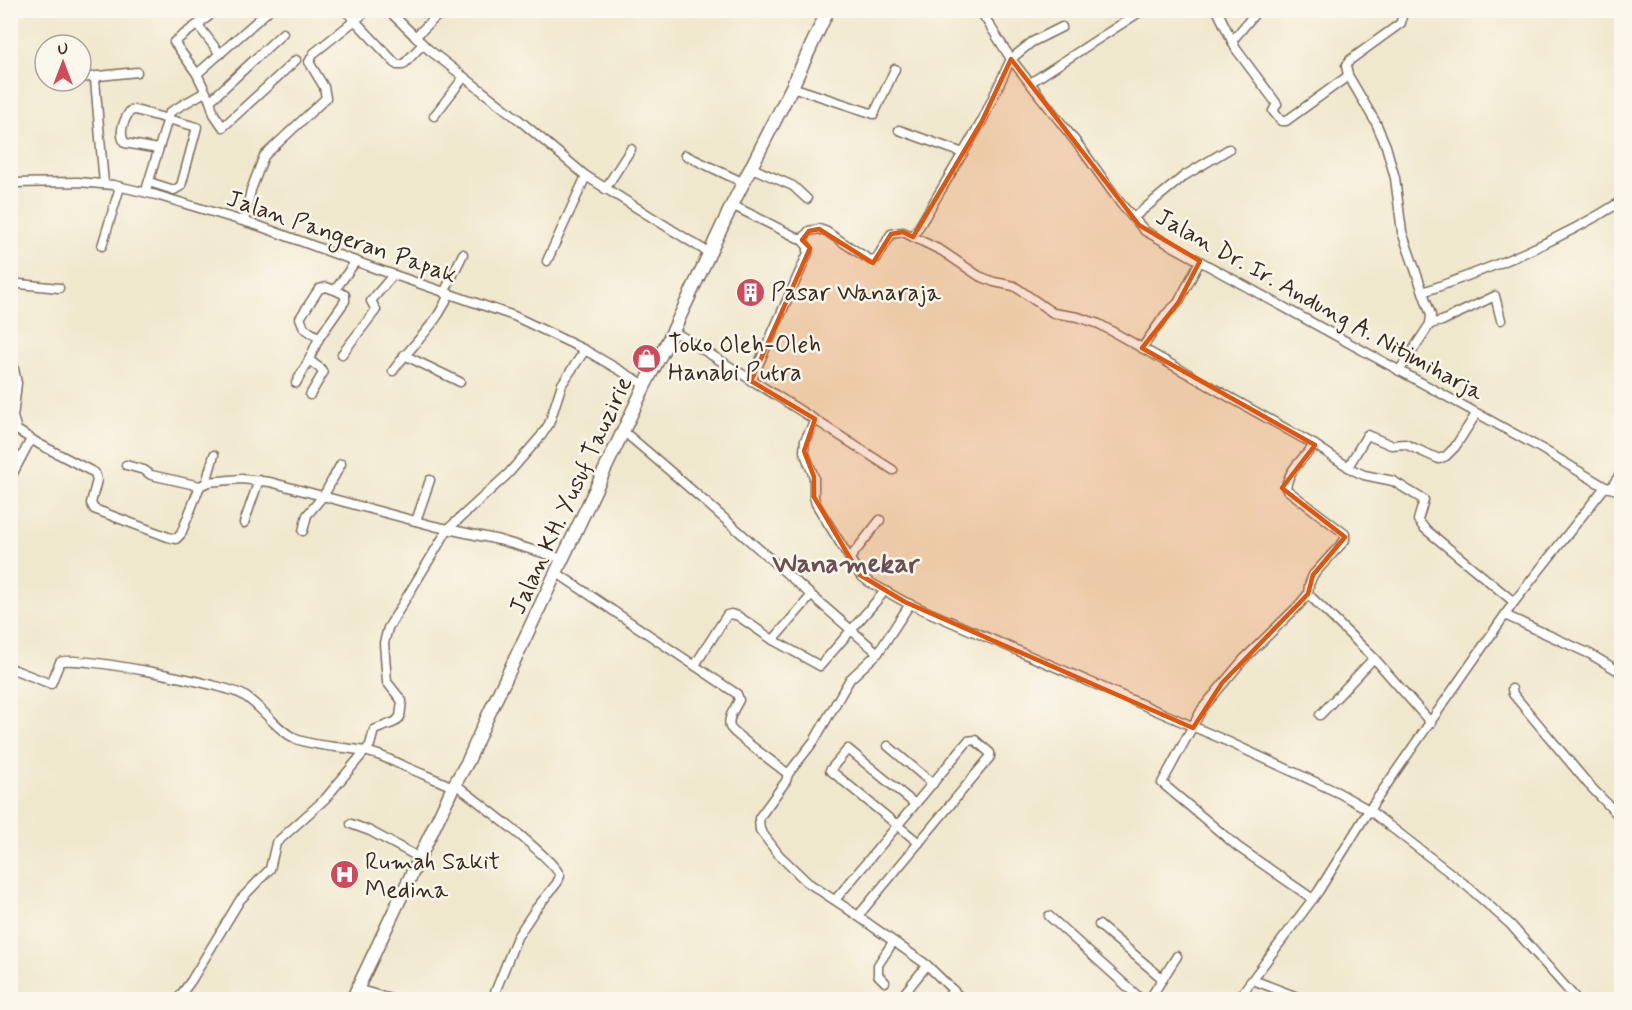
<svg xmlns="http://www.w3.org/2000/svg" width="1632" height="1010" viewBox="0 0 1632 1010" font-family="Mynerve,sans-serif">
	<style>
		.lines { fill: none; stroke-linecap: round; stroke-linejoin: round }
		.minor-casing { stroke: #7a6c5b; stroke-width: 11 }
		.secondary-casing { stroke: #7a6c5b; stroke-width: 15 }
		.minor { stroke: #fff; stroke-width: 8 }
		.secondary { stroke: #fff; stroke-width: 12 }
		.marked { fill: #df570d; fill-opacity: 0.2; stroke: #df570d; stroke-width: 4.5; stroke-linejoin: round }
		.labels { text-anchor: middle; stroke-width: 5; stroke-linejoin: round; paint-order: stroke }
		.street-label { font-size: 24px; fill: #3b2a1e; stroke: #fbf7ec }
		.poi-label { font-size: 24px; fill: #3b2a1e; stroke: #fbf7ec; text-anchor: start }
		.quarter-label { font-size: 27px; font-weight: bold; fill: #695055; stroke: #fbf7ec }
	</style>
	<rect width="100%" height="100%" fill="#fbf7ec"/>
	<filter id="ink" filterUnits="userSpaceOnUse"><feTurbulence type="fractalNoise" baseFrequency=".0167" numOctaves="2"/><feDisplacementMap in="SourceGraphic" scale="12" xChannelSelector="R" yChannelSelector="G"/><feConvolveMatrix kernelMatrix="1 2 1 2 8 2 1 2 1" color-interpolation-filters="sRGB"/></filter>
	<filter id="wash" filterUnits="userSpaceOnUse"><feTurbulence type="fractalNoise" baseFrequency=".008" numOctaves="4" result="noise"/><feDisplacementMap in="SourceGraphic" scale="24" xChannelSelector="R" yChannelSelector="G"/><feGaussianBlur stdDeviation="1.35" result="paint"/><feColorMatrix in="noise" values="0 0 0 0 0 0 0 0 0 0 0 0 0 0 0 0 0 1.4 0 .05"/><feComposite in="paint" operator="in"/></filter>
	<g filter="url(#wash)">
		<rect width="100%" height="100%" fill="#f0e8cd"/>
	</g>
	<g filter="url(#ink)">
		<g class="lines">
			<defs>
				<g id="minor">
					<polyline points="345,10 397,65 403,65 423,44"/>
					<polyline points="388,10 428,49 518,119 586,176 709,253"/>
					<polyline points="980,10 1011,59 1083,151 1121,204 1145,231 1542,449 1605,487 1622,491"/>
					<polyline points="1217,10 1236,49 1277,104 1273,111 1281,121 1286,121 1348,76"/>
					<polyline points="1398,10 1402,15 1401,23 1350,60 1346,66 1348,75 1376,123 1386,146 1395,178 1402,232 1431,315 1430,324 1399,371"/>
					<polyline points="209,16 174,42 197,74 267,12"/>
					<polyline points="198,25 220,54"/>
					<polyline points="415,37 438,15 434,10"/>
					<polyline points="1232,41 1258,10"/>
					<polyline points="197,74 210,101 283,33"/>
					<polyline points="81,78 97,76"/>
					<polyline points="1030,83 1143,10"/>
					<polyline points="792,87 874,114 895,69"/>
					<polyline points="210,101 214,114 223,127 296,60"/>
					<polyline points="434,116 464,77"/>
					<polyline points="899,130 963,153"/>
					<polyline points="685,155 744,183"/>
					<polyline points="752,168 793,186 807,199"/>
					<path d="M149 182 174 190 181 186 197 127 135 110 130 111C124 120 118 133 125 143L158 149"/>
					<polyline points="10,183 78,182 113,185 156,195 259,226 374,268 514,316 585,350 645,385"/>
					<polyline points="104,184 95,80 99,76 137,72"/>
					<polyline points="147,187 170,112 205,92"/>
					<polyline points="605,189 631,149"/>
					<polyline points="732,205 802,240"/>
					<polyline points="1133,218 1184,176 1229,149"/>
					<polyline points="244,221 251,190 264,156 326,98 324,87 309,62 314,53 368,10"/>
					<polyline points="913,237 982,121 1011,59 1032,42 1062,27"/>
					<polyline points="102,246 120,187"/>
					<polyline points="547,261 586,176"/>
					<polyline points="10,283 59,288"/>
					<path d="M1423 292C1492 268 1559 241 1622 201"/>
					<polyline points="444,293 463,254"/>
					<polyline points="1430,324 1442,321 1495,296 1501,320"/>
					<polyline points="673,331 817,421 813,424 805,440 804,451 814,477 814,497 816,504 860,575 869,582 905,602 1222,739 1339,793 1369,810 1467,886 1511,925 1577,1000"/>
					<polyline points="319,338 304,328 300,318 319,289 326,287 335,290"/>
					<polyline points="1142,348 1165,315 1178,303 1200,261"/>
					<polyline points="10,351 17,383 13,417 17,430 39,444 95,473 97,480 91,503 94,509 168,537 176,539 181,534 200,486 208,482 241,479 270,482 434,526 499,540 563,559"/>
					<polyline points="342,354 376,310 371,301 393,275"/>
					<polyline points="404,355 460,382"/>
					<path d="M393 371C409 348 441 320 448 295"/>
					<polyline points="751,381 808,253 808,247 802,240 809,231 819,229 827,232 870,260 877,258 891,234 903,232 942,251 979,276 994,282 1014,286 1053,313 1078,317 1099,324 1315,445 1353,470 1364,475 1393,481 1424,500 1418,520 1424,528 1514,602"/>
					<polyline points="296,383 309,360"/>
					<polyline points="310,395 323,373 321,369 309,360 319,338 345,301 345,295 335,290 356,261"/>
					<polyline points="817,421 893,470"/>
					<path d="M623 431C709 503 792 580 878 653"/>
					<polyline points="126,465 144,470 151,475 200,486"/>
					<polyline points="1348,467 1367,435 1391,445 1405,444 1439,459 1446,456 1455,447 1476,414"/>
					<polyline points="10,479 31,439"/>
					<polyline points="206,483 214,455"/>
					<polyline points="1611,488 1622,471"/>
					<polyline points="416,521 430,480"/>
					<polyline points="244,523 259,480"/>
					<polyline points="303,531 307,515 324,495 341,464"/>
					<polyline points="850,558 880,520"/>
					<path d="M557 573 737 694 739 700C735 708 727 718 730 727 732 733 779 766 788 774L786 781 759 818 760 830 779 855 807 882 845 907 927 965 963 1000"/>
					<polyline points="1308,594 1374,658 1431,723"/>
					<polyline points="1507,616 1590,654 1622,673"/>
					<polyline points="773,640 811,596"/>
					<polyline points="695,665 727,615 731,614 738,616 773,640 820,666 885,591"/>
					<path d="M10 668 51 684 60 662C77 655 224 684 243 695 263 707 275 729 296 739 319 748 345 746 368 752 382 755 394 762 406 767 422 774 438 780 453 787"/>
					<polyline points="1512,689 1513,694 1589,785 1618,815 1622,816"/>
					<polyline points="1320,715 1374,658"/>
					<polyline points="888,746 933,784"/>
					<polyline points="788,774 814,741 850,679 878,653 910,604"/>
					<path d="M455 784C473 798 555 859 560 876L557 883 535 910 517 937 492 1000"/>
					<polyline points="915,804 848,749 830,770 919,843"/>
					<polyline points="351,824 370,831 420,858"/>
					<path d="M1313 899 1238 847 1162 783 1202 709 1243 660 1299 605 1308 594 1309 585 1313 575 1345 540V534L1286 489C1287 471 1304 457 1315 445"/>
					<polyline points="835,900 968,741 975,740 990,753 990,757 858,916"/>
					<polyline points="1049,916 1142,1000"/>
					<polyline points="1099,925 1163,979"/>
					<polyline points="1253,980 1305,1000"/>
					<polyline points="885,982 878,975 878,965 893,942"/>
					<polyline points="357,989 394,1000"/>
					<polyline points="177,1000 191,981 240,900 270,869 276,843 325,799 370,745 374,730 395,722 400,717 402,701 387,682 384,643 388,628 448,529 508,474 541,436 549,424 562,384 585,350"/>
					<polyline points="899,1000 927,965"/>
					<polyline points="946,1000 953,990"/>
					<polyline points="1149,1000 1177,956"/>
					<polyline points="1237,1000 1318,892 1369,810 1514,602 1605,487"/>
				</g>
				<polyline id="secondary" points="352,1000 453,787 468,761 486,720 645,385 673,331 732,205 792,87 828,10"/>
			</defs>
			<use href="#minor" class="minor-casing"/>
			<use href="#secondary" class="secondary-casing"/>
			<use href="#minor" class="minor"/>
			<use href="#secondary" class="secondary"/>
		</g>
	</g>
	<path class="marked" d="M1011 59 1139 225 1200 261 1178 303 1142 348 1315 445 1282 488 1345 537 1313 575 1308 594 1222 683 1193 728 905 602 860 575 814 497V477L804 451 815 419 751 381 810 248 802 240 809 231 819 229 873 263 891 234 903 232 913 237 982 121Z"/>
	<defs>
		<symbol id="building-disc" viewBox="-11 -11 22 22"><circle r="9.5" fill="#d1495b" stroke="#fbf7ec"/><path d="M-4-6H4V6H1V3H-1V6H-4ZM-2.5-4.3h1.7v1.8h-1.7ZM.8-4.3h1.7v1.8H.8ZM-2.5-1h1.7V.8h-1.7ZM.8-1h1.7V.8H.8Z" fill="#fff"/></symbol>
		<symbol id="shop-disc" viewBox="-11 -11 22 22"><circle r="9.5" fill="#d1495b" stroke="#fbf7ec"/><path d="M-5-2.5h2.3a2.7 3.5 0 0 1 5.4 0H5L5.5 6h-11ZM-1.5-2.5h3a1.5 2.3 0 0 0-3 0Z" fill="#fff"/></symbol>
		<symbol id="hospital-disc" viewBox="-11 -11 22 22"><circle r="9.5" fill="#d1495b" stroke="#fbf7ec"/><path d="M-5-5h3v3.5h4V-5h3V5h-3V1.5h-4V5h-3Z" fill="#fff"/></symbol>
	</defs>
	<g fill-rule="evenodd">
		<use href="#building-disc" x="734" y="276" width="33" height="33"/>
		<use href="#shop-disc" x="630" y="342" width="33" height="33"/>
		<use href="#hospital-disc" x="328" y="858" width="33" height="33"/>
	</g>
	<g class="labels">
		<g class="street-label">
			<text transform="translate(342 236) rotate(19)" y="8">Jalan Pangeran Papak</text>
			<text transform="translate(1320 304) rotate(29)" y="8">Jalan Dr. Ir. Andung A. Nitimiharja</text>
			<text transform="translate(570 495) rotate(-65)" y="8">Jalan KH. Yusuf Tauzirie</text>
		</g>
		<g class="poi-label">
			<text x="771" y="300">Pasar Wanaraja</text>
			<text x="668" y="352">Toko Oleh-Oleh<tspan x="668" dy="28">Hanabi Putra</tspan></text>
			<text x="365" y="869">Rumah Sakit<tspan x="365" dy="28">Medina</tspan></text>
		</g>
		<g class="quarter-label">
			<text x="846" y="572">Wanamekar</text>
		</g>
	</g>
	<rect width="1632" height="1010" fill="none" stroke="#fbf7ec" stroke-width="36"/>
	<g transform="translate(63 63)"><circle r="28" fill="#fbf7ec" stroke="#aea59a" stroke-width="1.5"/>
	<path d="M0-4.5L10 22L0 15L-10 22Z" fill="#d1495b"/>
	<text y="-9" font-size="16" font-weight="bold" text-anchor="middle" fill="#3b2a1e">U</text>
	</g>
</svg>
